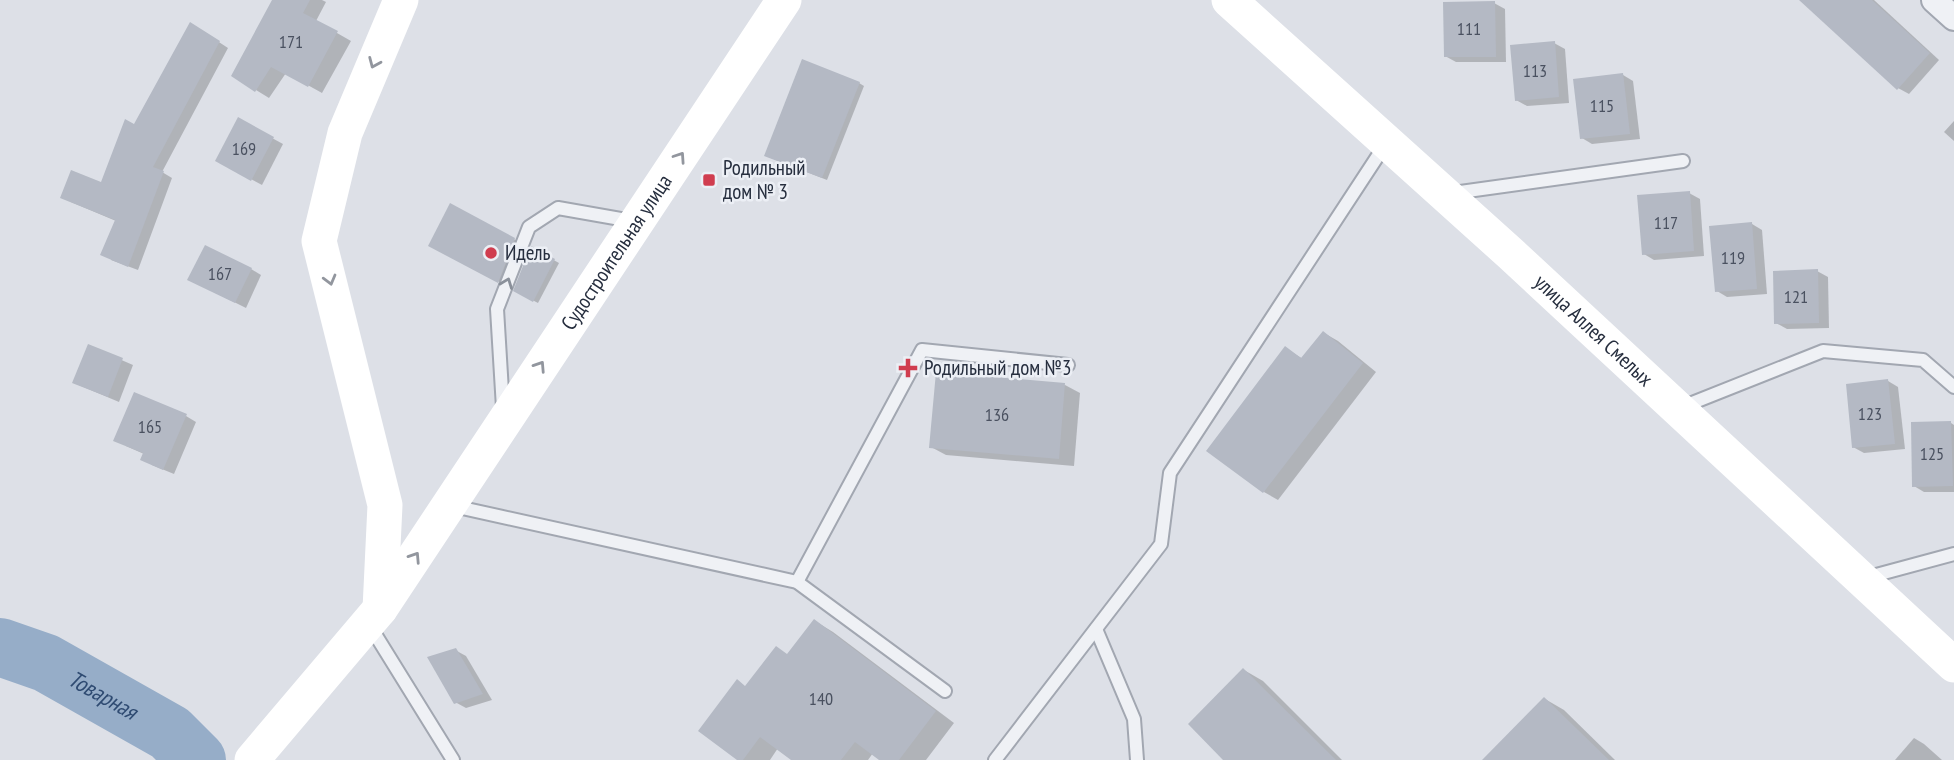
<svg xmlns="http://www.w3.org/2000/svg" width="1954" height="760" viewBox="0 0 1954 760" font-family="'PT Sans Narrow',sans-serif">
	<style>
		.shadow { fill: #0003 }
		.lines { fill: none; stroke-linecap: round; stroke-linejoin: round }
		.river { stroke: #96adc8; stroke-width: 58 }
		.building { fill: #b4b9c4 }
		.lane-casing { stroke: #a2a7b1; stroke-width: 16 }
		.street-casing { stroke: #a2a7b1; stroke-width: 28 }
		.lane { stroke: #eff1f5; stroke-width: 12 }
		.street { stroke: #eff1f5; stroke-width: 24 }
		.secondary { stroke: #fff; stroke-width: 35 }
		.oneway { stroke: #92969e }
		.oneway2 { stroke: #8a909a }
		.poi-dot { fill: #d03d4f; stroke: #eceff5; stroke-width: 2.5 }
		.labels { text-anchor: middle; stroke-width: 5; stroke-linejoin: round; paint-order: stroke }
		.number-label { font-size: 18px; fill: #4a5160 }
		.poi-label { font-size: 21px; fill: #262e3e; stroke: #eceff5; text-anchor: start }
		.street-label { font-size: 21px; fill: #262e3e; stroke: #eceff5 }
		.water-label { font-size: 23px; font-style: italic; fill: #2f4b72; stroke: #eceff5 }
	</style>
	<rect width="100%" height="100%" fill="#dde0e7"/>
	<g class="shadow">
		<polygon points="274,0 322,0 326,2 316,21 351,41 322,93 286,73 269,98 256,90"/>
		<polygon points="1820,0 1874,0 1939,60 1909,94 1898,88"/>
		<polygon points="1494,3 1505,9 1506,62 1456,62 1445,56"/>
		<polygon points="199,29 228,48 162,172 172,178 138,270 111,260 116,221 71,202 102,185 135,126"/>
		<polygon points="1554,43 1565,49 1569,103 1527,106 1516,100"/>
		<polygon points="1623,75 1633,81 1640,139 1592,144 1582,138"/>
		<polygon points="859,83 864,86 827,180 771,158"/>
		<polygon points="239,120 283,144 262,185 217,161"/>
		<polygon points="1954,121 1954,141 1944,132"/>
		<polygon points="1689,193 1700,199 1704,256 1654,260 1644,254"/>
		<polygon points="451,205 519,242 503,284 430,245"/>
		<polygon points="1752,224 1762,230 1767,294 1727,297 1717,291"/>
		<polygon points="532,248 559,263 538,303 515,291"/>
		<polygon points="251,269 261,275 246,308 200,285"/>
		<polygon points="1817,271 1828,277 1829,328 1787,329 1776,323"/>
		<polygon points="1324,333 1338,341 1376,372 1278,500 1264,492 1285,348 1303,359"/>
		<polygon points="89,346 133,365 119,402 74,383"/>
		<polygon points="1888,381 1898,387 1905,449 1864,453 1853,447"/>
		<polygon points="1065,385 1080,393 1074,466 946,455 931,447"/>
		<polygon points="186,416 196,422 174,474 152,465 144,454 126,446"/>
		<polygon points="1951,423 1954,425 1954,492 1924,492 1914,486"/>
		<polygon points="815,621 833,632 954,723 926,760 882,760 873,753 868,760 794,760 778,748 770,760 739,760 747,687 788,655"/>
		<polygon points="455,650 466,656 492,700 466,708 455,702"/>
		<polygon points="1244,670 1263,681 1342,760 1226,760"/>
		<polygon points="1545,699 1564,710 1615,760 1505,760"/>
		<polygon points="1914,738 1924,744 1942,760 1895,760"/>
	</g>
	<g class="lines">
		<path class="river" id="s1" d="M0 647 46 663 170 733 197 760"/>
	</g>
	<g class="building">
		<polygon points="272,0 310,0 303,13 338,31 308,87 271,67 255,92 231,76"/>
		<polygon points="1799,0 1872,0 1930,53 1897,90"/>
		<polygon points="1495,1 1496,57 1444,57 1443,2"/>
		<polygon points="190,22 220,41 153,167 164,171 128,267 100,255 115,220 60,198 71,170 101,182 125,119 134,124"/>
		<polygon points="1555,41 1559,97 1515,101 1510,45"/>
		<polygon points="802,59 860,82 822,178 764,156"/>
		<polygon points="1623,73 1630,134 1580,139 1573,79"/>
		<polygon points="238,117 274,137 251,181 215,161"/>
		<polygon points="1690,191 1694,251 1642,255 1637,195"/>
		<polygon points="450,203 515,238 498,283 428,246"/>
		<polygon points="1752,222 1757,289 1715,292 1709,226"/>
		<polygon points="205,245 252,268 235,303 187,280"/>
		<polygon points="531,246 555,259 533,302 513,291"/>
		<polygon points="1818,269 1819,323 1774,324 1773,271"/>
		<polygon points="1323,331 1363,363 1263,493 1206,451 1285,346 1301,358"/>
		<polygon points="88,344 123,358 108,397 72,383"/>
		<polygon points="936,372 1065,383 1059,459 929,448"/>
		<polygon points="1888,379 1895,444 1852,448 1846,384"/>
		<polygon points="134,392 187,414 163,470 140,460 143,453 113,441"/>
		<polygon points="1951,421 1953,486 1912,487 1911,422"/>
		<polygon points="814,619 936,711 899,760 879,760 855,742 841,760 791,760 760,737 743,760 737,760 698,731 737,679 745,686 776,646 787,654"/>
		<polygon points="456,648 483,694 454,704 427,657"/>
		<polygon points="1243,668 1336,760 1223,760 1188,724"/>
		<polygon points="1544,697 1609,760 1482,760"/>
	</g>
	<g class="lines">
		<defs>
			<g id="lane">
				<polyline points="1453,193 1683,161"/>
				<polyline points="1682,407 1823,351 1923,360 1954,387"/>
				<polyline points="503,408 497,309 529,227 558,208 632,221"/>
				<polyline points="453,506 797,582 945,691"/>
				<polyline points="1865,578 1954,554"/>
				<polyline points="797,582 922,350 1068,365"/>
				<polyline points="370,626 453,760"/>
				<polyline points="1096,629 1134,719 1137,760"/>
				<polyline points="995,760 1161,544 1170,473 1385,145"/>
			</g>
			<polyline id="street" points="1934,0 1954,18"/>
		</defs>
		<use href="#lane" class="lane-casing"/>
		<use href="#street" class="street-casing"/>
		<use href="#lane" class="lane"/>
		<use href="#street" class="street"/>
		<g class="secondary">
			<path id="s2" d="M1229 0 1511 254 1954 665"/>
			<polyline points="380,609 385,505 319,241 345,133 401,0"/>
			<path id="s3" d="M252 760 380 609 784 0"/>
		</g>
	</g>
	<defs><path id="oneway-chevron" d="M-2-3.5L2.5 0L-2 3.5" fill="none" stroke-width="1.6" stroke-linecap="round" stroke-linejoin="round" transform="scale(1.75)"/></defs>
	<g class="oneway">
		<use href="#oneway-chevron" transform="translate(374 63) rotate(113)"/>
		<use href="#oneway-chevron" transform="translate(680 157) rotate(-56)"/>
		<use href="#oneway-chevron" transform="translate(330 280) rotate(75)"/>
		<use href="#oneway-chevron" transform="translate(540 366) rotate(-57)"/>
		<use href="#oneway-chevron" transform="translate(415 557) rotate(-57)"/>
	</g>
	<use class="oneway2" href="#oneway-chevron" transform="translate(507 283) rotate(-69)"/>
	<g class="poi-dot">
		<rect x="702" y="173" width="14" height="14" rx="3.5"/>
		<circle cx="491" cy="253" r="7"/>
		<path d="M904.5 357.5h7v7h7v7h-7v7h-7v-7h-7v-7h7z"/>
	</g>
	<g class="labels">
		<g class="number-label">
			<text x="1469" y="35">111</text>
			<text x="291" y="48">171</text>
			<text x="1535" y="77">113</text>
			<text x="1602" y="112">115</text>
			<text x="244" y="155">169</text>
			<text x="1666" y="229">117</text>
			<text x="1733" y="264">119</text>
			<text x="220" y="280">167</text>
			<text x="1796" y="303">121</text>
			<text x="1870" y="420">123</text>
			<text x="997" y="421">136</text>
			<text x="150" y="433">165</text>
			<text x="1932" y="460">125</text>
			<text x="821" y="705">140</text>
		</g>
		<g class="poi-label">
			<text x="723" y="175">Родильный<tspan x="723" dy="24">дом № 3</tspan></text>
			<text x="505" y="260">Идель</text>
			<text x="924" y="375">Родильный дом №3</text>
		</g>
		<g class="street-label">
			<text dy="7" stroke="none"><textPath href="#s3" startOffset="626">Судостроительная улица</textPath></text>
			<text dy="7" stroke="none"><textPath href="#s2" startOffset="492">улица Аллея Смелых</textPath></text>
		</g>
		<g class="water-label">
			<text dy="8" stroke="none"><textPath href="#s1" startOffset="114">Товарная</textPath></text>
		</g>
	</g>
</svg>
